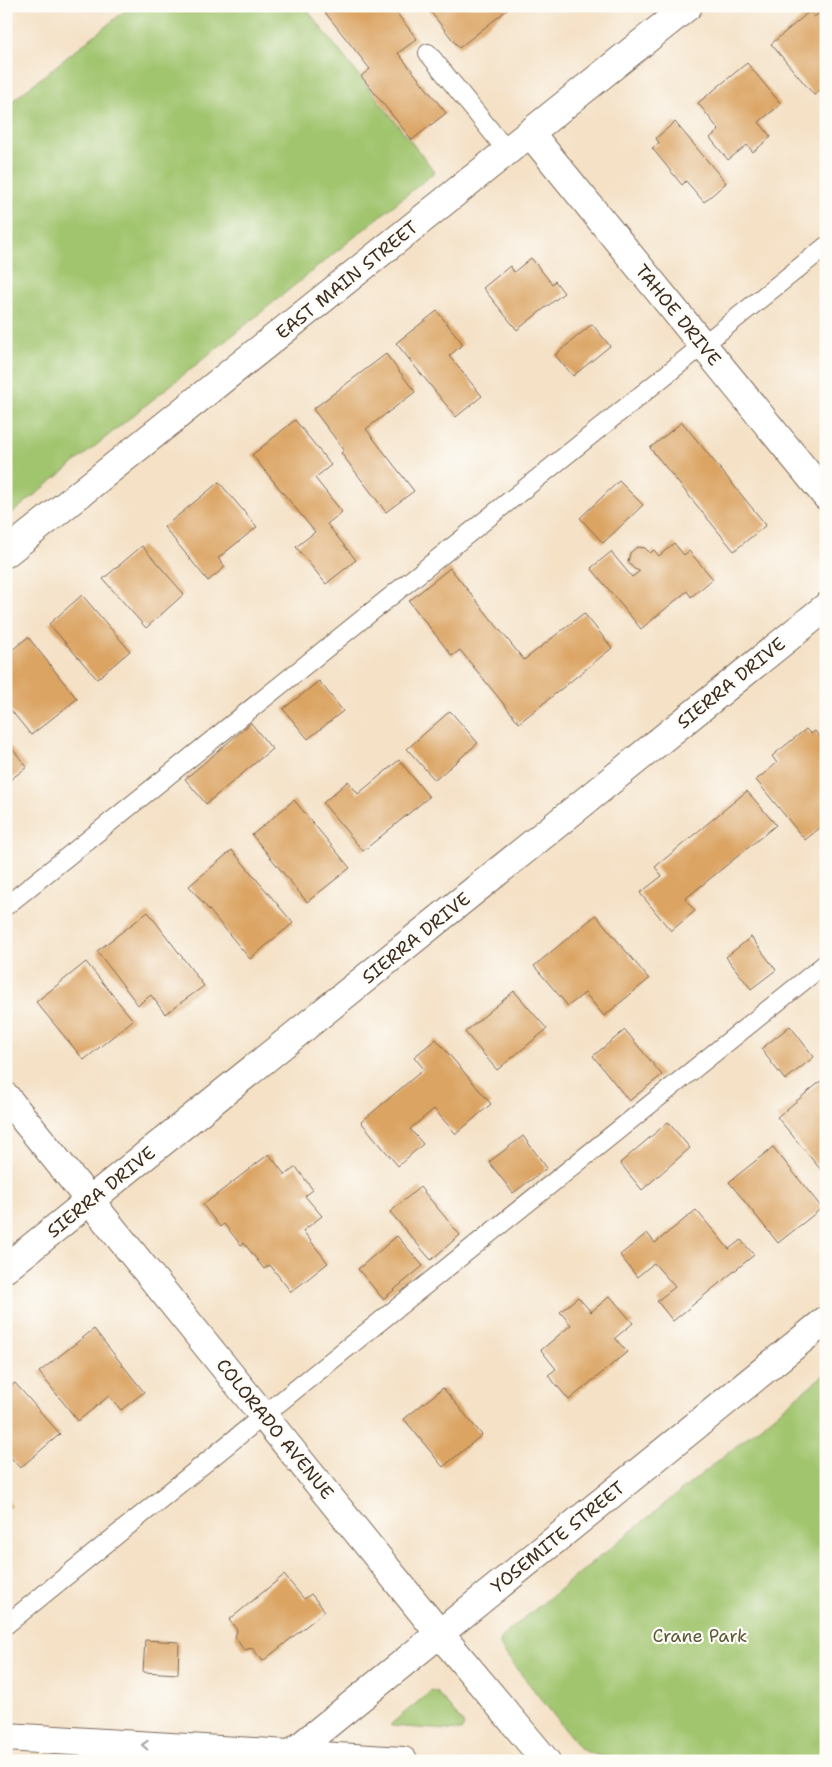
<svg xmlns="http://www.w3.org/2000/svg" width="832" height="1767" viewBox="0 0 832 1767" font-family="'Shantell Sans',sans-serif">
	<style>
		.green { fill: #a1c56e; stroke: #6e7846 }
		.building { fill: #dba463 }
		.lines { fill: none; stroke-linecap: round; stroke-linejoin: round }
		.lane-casing { stroke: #7c6a59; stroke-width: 20 }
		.street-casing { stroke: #7c6a59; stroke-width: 30 }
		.secondary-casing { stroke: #7c6a59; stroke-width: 30 }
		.lane { stroke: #fff; stroke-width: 18 }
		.street { stroke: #fff; stroke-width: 28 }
		.secondary { stroke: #fff; stroke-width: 28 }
		.oneway { stroke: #a79f9a }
		.labels { text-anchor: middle; stroke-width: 4.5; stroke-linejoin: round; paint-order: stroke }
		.street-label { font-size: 18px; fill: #3b2a1e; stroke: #fdfcf7 }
		.park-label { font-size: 18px; fill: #5a5836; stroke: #fdfcf7 }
	</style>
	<rect width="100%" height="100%" fill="#fdfcf7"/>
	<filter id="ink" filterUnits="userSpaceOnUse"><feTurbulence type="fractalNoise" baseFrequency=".02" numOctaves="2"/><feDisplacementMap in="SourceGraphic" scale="10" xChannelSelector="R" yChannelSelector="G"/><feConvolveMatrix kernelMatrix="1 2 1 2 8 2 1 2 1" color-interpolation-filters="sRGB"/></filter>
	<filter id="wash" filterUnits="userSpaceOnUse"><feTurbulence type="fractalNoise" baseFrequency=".0096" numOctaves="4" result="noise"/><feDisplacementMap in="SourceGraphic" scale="20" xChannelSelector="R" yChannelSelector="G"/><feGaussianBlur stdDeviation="1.12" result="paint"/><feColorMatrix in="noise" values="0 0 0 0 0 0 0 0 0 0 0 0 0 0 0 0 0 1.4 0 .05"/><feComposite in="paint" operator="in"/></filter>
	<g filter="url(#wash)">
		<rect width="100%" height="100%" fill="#f4e1c6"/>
		<g class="green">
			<polygon points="131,6 134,6 137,10 142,6 304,6 435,172 6,518 6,106"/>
			<polygon points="826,1373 826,1761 640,1761 599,1756 585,1751 579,1747 503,1651 500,1644 501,1637"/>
			<polygon points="431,1691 438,1693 462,1722 464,1726 461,1731 391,1726 391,1724"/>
		</g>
		<g id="blocks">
			<g class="building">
				<polygon points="320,6 391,6 417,39 398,53 446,113 412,140 361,76 370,69"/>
				<polygon points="426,6 504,6 507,10 459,48"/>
				<polygon points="825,8 826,85 814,95 771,44 810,11 814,17"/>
				<polygon points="747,63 781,104 759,122 771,137 753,152 747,145 728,160 710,138 719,130 698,103"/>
				<polygon points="675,122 726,183 704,202 686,181 682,185 652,148 659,143 656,138"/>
				<polygon points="531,258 552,284 555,281 564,293 517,330 483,288 510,266 514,272"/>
				<polygon points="437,311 463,344 449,356 482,396 456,417 396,343"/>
				<polygon points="592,324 610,346 573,376 555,355"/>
				<polygon points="386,354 415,392 366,429 414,491 386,512 341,453 344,450 313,409"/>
				<polygon points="295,420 331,465 315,478 342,512 327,524 356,560 326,584 296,547 315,532 252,455"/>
				<polygon points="682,422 766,525 734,551 650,448"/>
				<polygon points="619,481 643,505 603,543 580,518"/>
				<polygon points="219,482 257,527 218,558 225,567 208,581 164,527"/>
				<polygon points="674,543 684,555 689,551 713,579 691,597 687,591 641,629 591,568 611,552 632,577 640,571 634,569 628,562 630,553 637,547 645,548 650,553 654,550 659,556"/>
				<polygon points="142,546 184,594 146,628 103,579"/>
				<polygon points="450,568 524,660 584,613 612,648 519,723 460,650 452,656 409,601"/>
				<polygon points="82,595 130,651 97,679 49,624"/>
				<polygon points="28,637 77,699 31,735 6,704 6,655"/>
				<polygon points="319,681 343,711 308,739 283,709"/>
				<polygon points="450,711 478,743 435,780 407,749"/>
				<polygon points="251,723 272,749 206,804 185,779"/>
				<polygon points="806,729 811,734 815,731 826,744 826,823 805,840 756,780 777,763 772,756"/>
				<polygon points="6,741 27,767 6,783"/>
				<polygon points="399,760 429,797 363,851 323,803 348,781 358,794"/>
				<polygon points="747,791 776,825 685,899 695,911 671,931 640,893 662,876 655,867"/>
				<polygon points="294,800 350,868 307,902 252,835"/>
				<polygon points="232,850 293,923 250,959 189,886"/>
				<polygon points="148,912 204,986 165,1014 151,995 138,1005 97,951"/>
				<polygon points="596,915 649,979 604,1016 585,993 568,1006 534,966"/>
				<polygon points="751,937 776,970 751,989 726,957"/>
				<polygon points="86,962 133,1020 84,1060 36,1002"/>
				<polygon points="514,991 547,1029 497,1070 465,1032"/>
				<polygon points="790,1026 814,1057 785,1080 761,1049"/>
				<polygon points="625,1030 662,1075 629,1101 593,1056"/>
				<polygon points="436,1039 491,1104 456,1134 434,1109 410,1129 423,1144 398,1166 361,1122 424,1069 414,1057"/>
				<polygon points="826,1077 826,1176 777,1117"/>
				<polygon points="668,1122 690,1148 642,1190 620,1163"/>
				<polygon points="523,1136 547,1168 513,1193 489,1162"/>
				<polygon points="773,1147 822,1208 778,1243 729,1182"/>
				<polygon points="269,1154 285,1175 296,1167 313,1190 305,1196 322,1216 303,1231 328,1263 291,1292 270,1265 264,1269 244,1243 241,1245 224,1224 220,1227 203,1205"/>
				<polygon points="420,1187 460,1235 431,1260 390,1212"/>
				<polygon points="696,1210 729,1249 741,1240 754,1255 673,1321 657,1301 675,1287 654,1263 637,1277 620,1255 647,1233 655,1243"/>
				<polygon points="397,1236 423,1266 383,1299 358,1269"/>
				<polygon points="610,1296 633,1323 615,1338 627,1352 569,1400 548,1375 556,1369 541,1350 571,1325 560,1312 578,1297 591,1312"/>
				<polygon points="94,1329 144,1392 121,1410 109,1396 78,1421 39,1372"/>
				<polygon points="15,1383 60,1434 20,1468 6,1452 6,1390"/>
				<polygon points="443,1388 482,1435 443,1467 404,1419"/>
				<polygon points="6,1499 12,1506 6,1510"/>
				<polygon points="284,1575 304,1599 311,1594 325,1611 263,1661 252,1648 244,1650 235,1637 237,1630 229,1620"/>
				<polygon points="145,1640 179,1642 178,1674 143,1672"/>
			</g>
		</g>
	</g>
	<g filter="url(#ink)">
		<use href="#blocks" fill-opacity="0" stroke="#7c6a59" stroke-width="1"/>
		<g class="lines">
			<defs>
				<g id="lane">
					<polyline points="428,53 507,151"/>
					<polyline points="6,906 826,246"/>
					<polyline points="6,1625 301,1385 826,963"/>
				</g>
				<g id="street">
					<polyline points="530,133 826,496"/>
					<polyline points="6,553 688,6"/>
					<polyline points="6,1097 439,1633 546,1761"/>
					<polyline points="6,1268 826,607"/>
					<polyline points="291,1754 826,1320"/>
				</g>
				<polyline id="secondary" points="6,1737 403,1761"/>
			</defs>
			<use href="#lane" class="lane-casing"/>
			<use href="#street" class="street-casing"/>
			<use href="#secondary" class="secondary-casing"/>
			<use href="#lane" class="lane"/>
			<use href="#street" class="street"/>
			<use href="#secondary" class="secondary"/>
		</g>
		<defs><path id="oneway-chevron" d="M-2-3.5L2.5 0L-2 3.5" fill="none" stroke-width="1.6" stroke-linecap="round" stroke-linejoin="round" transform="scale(1.25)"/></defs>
		<use class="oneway" href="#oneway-chevron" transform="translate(145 1745) rotate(-177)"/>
	</g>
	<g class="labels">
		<g class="street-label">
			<text transform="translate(347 280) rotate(-39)" y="6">EAST MAIN STREET</text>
			<text transform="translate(678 315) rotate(51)" y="6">TAHOE DRIVE</text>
			<text transform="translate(731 683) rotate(-39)" y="6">SIERRA DRIVE</text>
			<text transform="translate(416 938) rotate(-39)" y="6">SIERRA DRIVE</text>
			<text transform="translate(101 1192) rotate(-39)" y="6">SIERRA DRIVE</text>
			<text transform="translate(275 1429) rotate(51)" y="6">COLORADO AVENUE</text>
			<text transform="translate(558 1537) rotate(-39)" y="6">YOSEMITE STREET</text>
		</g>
		<g class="park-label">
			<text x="700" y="1642">Crane Park</text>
		</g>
	</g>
	<rect width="832" height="1767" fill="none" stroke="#fdfcf7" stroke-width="25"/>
</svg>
